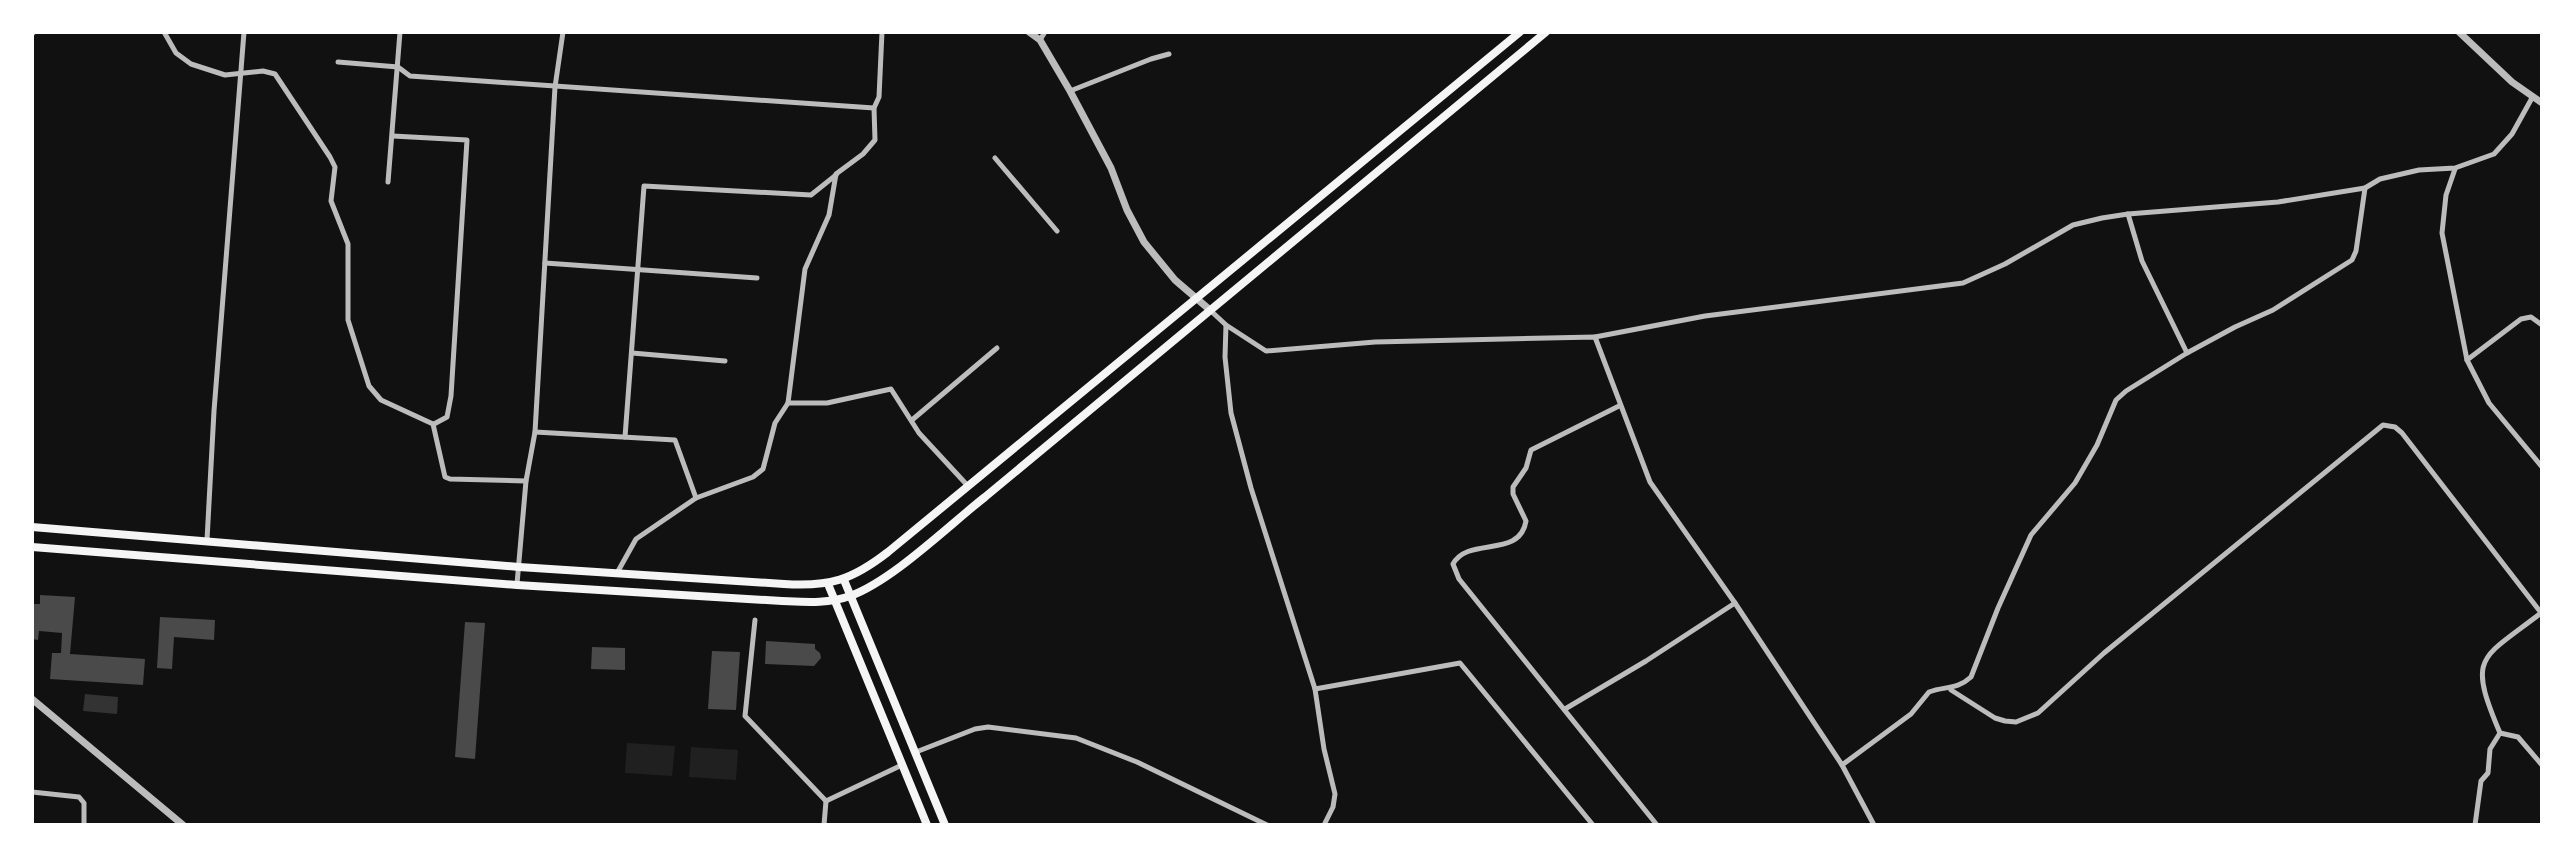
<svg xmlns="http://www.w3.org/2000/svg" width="2574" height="857" viewBox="0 0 2574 857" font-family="'DM Sans',sans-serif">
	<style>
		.green { fill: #202020 }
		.water { fill: #333 }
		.building { fill: #4a4a4a }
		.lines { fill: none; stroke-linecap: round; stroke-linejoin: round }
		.minor { stroke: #bcbcbc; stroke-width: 5 }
		.tertiary { stroke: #bcbcbc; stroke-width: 7 }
		.secondary { stroke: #f5f5f5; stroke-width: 8 }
		.primary { stroke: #f5f5f5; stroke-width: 8 }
	</style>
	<rect width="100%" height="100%" fill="#111"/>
	<g class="green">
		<polygon points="627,743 675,746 672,776 625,773"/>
		<polygon points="691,747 738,750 736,780 689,777"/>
	</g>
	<polygon class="water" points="85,694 118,697 117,714 83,711"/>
	<g class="building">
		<polygon points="40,595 75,597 70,654 145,659 143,685 50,679 52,653 61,653 62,633 39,631 38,640 32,639 32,604 40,604"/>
		<polygon points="160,617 215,620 214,640 174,637 172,669 157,668"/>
		<polygon points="465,622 485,623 475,759 455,757"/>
		<polygon points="766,641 815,644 815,649 820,653 821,658 814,666 765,664"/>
		<polygon points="592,647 625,648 625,670 591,669"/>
		<polygon points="712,651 740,652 736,710 708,709"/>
	</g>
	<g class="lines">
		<g class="minor">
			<polyline points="164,32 176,53 191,64 225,75 263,71 275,74 330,157 335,167 331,201 348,244 348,320 369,386 381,400 433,424 445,477 450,479 526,481"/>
			<polyline points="32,34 34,32"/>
			<polyline points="1040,40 1045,32"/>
			<polyline points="338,62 398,67 410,76 874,108"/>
			<polyline points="1070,91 1151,59 1169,54"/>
			<polyline points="393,136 467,140 451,396 447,417 434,424"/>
			<polyline points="995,158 1057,231"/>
			<polyline points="2455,169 2446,195 2442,233 2467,360 2489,403 2542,467"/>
			<polyline points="388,182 400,32"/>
			<polyline points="2128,214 2142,261 2187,353"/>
			<polyline points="545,263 757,278"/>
			<polyline points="1211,311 1226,325 1266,351 1375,342 1595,337 1650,482 1735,603 1842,765 1874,825"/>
			<polyline points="1226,325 1225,357 1231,413 1251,488 1315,689 1324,749 1335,794 1333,807 1324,825"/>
			<polyline points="1595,337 1705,316 1963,283 2005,264 2073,225 2102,218 2128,214 2278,202 2365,188 2380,179 2419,170 2455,168 2494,154 2512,134 2532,98"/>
			<polyline points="632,353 725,361"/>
			<polyline points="2467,360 2521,319 2531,317 2542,325"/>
			<polyline points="788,403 827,403 891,389 919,433 968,486"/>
			<path d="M1619 406 1531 450 1526 468 1513 487V494L1526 521C1520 559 1468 536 1453 564L1459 579 1657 825"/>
			<polyline points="912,420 997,348"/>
			<polyline points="535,432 675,440 696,498"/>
			<polyline points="625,437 644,186 811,195 836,175"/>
			<polyline points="207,540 214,411 244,32"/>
			<polyline points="617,573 636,539 696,498 753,477 763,469 775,423 788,403 805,269 829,215 836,174 863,154 875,140 874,108 879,97 882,32"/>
			<polyline points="517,584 526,481 535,432 555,87 563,32"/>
			<polyline points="755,620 745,716 826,801"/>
			<polyline points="1315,689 1460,663 1593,825"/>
			<polyline points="1951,690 1995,718 2005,721 2016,722 2038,713 2104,653 2383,425 2395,427 2402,433 2542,614"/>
			<polyline points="1565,709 1646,661 1735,603"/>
			<path d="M2500 733C2467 655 2480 660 2541 613"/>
			<polyline points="916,752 975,729 988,727 1076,738 1137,762 1267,825"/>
			<path d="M1842 765 1911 714 1929 692C1945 686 1957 690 1971 677L1998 608 2031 535 2075 483 2097 445 2116 400 2126 391 2187 353 2235 327 2273 310 2352 260 2356 251 2365 188"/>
			<polyline points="32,792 79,797 84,803 84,825"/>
			<polyline points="826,801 902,765"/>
			<polyline points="824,825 826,801"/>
			<polyline points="2475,825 2481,781 2488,773 2490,749 2500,733 2518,737 2542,765"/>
		</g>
		<g class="tertiary">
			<polyline points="1029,32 1040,40 1070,91 1111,168 1127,210 1144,242 1175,280 1210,310"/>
			<polyline points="2459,32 2512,82 2542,103"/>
			<polyline points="32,699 183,825"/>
		</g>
		<g class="secondary">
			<polyline points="844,580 945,825"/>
			<polyline points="828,584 927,825"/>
		</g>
		<g class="primary">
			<path d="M32 527 519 567 784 584C830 587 852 580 888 552L1520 32"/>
			<path d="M32 547 517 585 782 601C805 602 828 604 850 596 892 581 948 526 985 497L1546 32"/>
		</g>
	</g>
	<rect width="2574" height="857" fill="none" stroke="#ffffff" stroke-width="68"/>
</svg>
